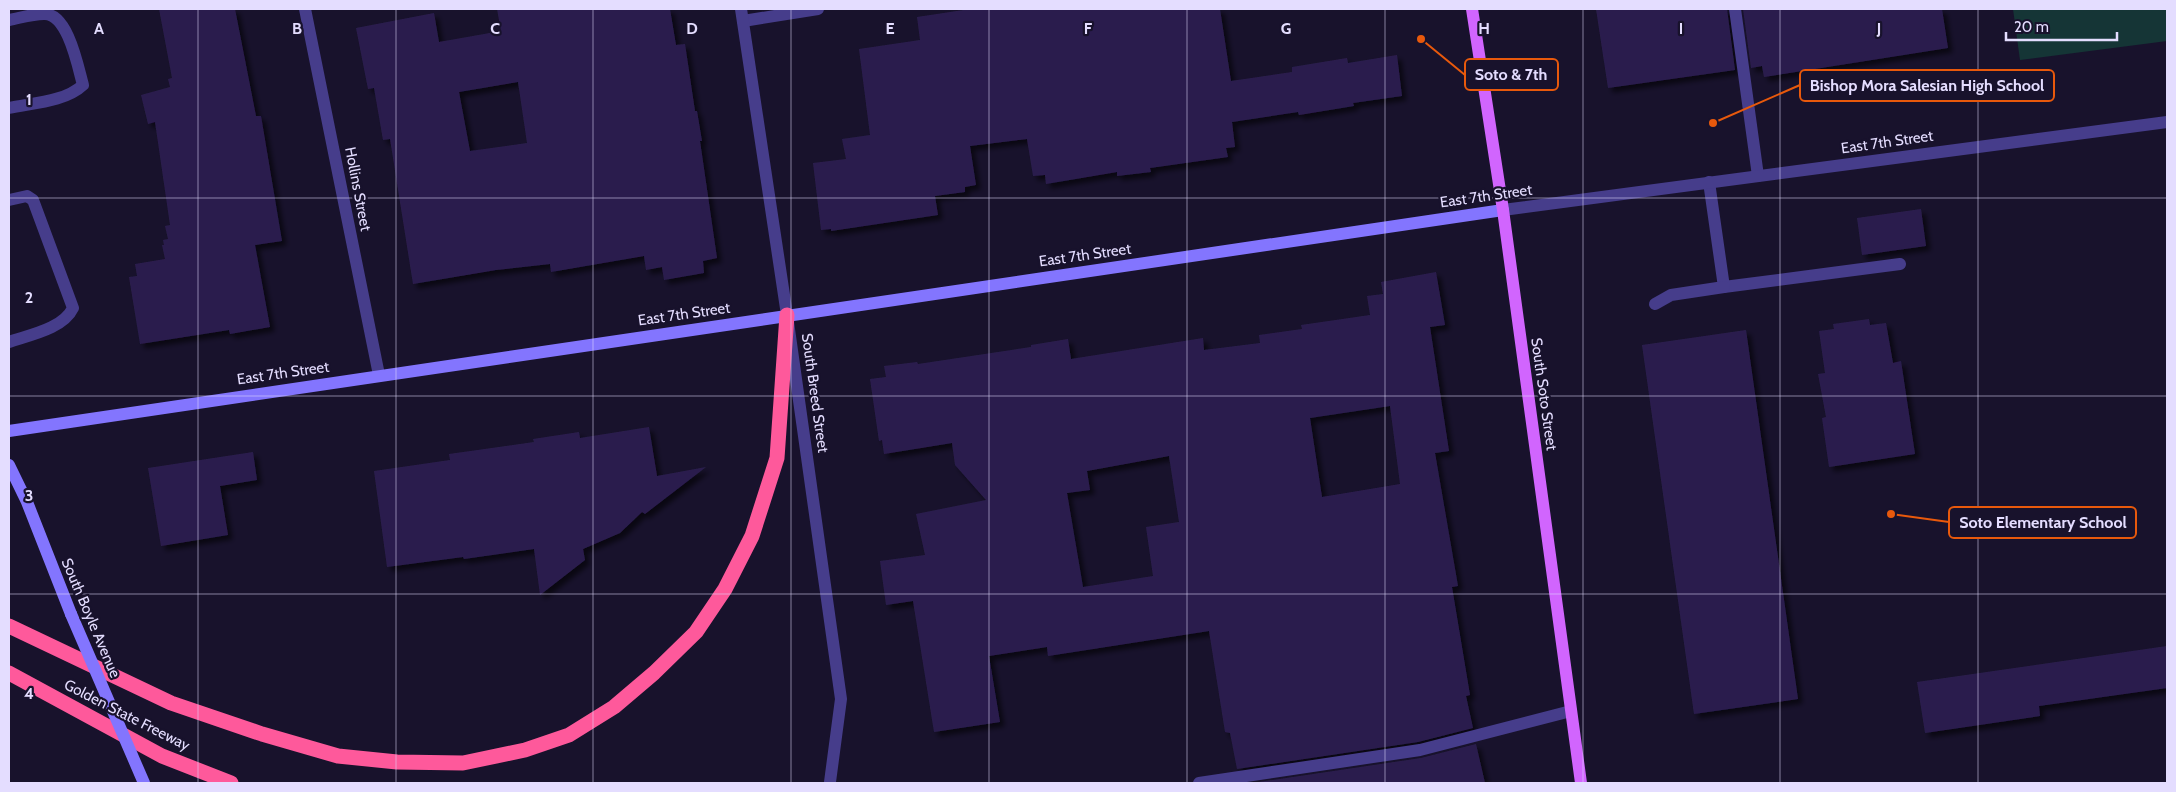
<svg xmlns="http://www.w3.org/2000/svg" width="2176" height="792" viewBox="0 0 2176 792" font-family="Cabin,sans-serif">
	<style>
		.green { fill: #153536 }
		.building { fill: #2b1e4d; fill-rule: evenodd; filter: url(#shadow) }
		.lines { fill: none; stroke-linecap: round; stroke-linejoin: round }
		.lane { stroke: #463d8b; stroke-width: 12 }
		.street { stroke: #463d8b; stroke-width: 12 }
		.secondary { stroke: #8375fe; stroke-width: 12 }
		.primary { stroke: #d165fe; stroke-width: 12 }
		.highway { stroke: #fe599b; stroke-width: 15 }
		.secondary-bridge { stroke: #8375fe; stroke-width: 12 }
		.grid { fill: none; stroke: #e4ddff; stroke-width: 1; stroke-opacity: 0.55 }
		.labels { text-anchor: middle; stroke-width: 4.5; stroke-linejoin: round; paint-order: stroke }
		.street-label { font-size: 15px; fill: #e4ddff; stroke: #18122c }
		.grid-label { font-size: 16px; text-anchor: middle; font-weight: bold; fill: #e4ddff; stroke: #18122c; stroke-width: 4.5; stroke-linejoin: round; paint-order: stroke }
		.leader { fill: none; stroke: #e8590c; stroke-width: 2 }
		.callout-dot { fill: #e8590c; stroke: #18122c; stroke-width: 2 }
		.callout { fill: #18122c; stroke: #e8590c; stroke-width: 2 }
		.callout-label { font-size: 16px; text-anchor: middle; font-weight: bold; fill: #e4ddff }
	</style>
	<defs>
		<filter id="shadow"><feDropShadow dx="4.5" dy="4.5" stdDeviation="2.5" flood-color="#0009"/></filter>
	</defs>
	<rect width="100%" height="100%" fill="#18122c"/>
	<polygon class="green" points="2013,9 2167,9 2167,41 2020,60"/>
	<g class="building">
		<polygon points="159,9 235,9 256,116 261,116 282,241 255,245 270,327 230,334 229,330 140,344 129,277 137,276 135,264 165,259 162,245 164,245 163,240 168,239 165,226 170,225 155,122 148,124 141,95 170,87 168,79 172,78"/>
		<path d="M497 9H670L676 45 685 44 695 111H697L702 141H700L717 258 703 261 704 273 664 280 662 267 646 270 644 256 551 272 550 264 496 270 413 284 390 139 383 140 374 88 368 89 356 28 434 13 439 42 501 31ZM518 82 527 143 470 151 459 92Z"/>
		<polygon points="970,9 1220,9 1231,81 1292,72 1292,67 1347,58 1348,63 1397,55 1402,96 1353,103 1354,106 1299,115 1298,112 1232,122 1235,147 1226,148 1228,157 1150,168 1151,172 1117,176 1117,172 1046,184 1045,175 1033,176 1027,139 970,146 976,185 965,187 965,192 935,196 938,215 831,231 831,229 821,230 813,163 846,159 842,139 870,135 859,49 920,40 917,17"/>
		<polygon points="1596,9 1727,9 1735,70 1608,88"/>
		<polygon points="1743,9 1942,9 1948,48 1764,77 1762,66 1751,68"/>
		<polygon points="1921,209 1926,246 1862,255 1857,218"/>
		<path d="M1436 272 1445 325 1430 327 1449 451 1435 453 1458 586 1452 587 1470 695 1466 696 1473 728 1418 742 1237 769 1230 733 1225 732 1209 631 1048 656 1047 647 989 656 1000 722 934 732 913 601 886 605 880 561 925 555 916 514 986 500 955 465 952 443 884 454 882 440 879 441 870 379 886 377 884 366 917 362 918 364 1031 347V345L1068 339 1071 359 1203 338 1204 350 1260 343 1259 335 1302 329 1301 325 1370 315 1367 296 1383 294 1381 282ZM1390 406 1400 484 1322 497 1310 418ZM1169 456 1179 522 1146 527 1153 576 1083 587 1067 493 1090 490 1087 471Z"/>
		<polygon points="1869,319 1870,325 1886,323 1893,363 1901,361 1915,454 1829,467 1822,418 1826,417 1818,374 1825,373 1819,331 1834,329 1833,324"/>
		<polygon points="1746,330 1798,699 1694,714 1642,345"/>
		<polygon points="649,427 657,476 706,467 645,514 642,512 620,533 583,549 585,560 540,595 534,549 464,559 463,557 387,567 374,471 450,460 449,454 534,442 533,439 579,432 580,438"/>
		<polygon points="253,452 257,480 220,486 228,535 161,546 148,468"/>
		<polygon points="2167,646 2167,688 2039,706 2040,716 1925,733 1917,682"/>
		<polygon points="1476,744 1485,783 1252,783 1421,758"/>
	</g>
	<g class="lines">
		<g class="lane">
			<polyline points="1735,9 1758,176"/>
			<path d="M9 20C20 18 32 14 44 14 68 13 78 67 83 85 65 102 32 103 9 108"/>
			<polyline points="743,21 818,9"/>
			<polyline points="1709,182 1724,287 1900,264"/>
			<path d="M9 200 27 196 33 200 73 308C63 329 29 335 9 342"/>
			<polyline points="1655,304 1671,295 1724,287"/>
			<polyline points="1199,783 1420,750 1571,711"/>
		</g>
		<g class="street">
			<polyline points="305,9 379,375"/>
			<polyline points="741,9 787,315 841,699 830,782"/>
			<polyline points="1503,210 2167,122"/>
		</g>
		<g class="secondary">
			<polyline points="9,431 1503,210"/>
			<polyline points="9,465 27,502 71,614"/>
		</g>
		<polyline class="primary" points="1472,9 1503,210 1581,783"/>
		<g class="highway">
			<polyline points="9,626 171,703 262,734 338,756 397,762 463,763 525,750 569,735 614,707 654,673 696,632 725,589 752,536 777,458 787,315"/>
			<polyline points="9,673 162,756 231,783"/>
		</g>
		<polyline class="secondary-bridge" points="71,614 144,783"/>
	</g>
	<path class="grid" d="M198 9V783M396 9V783M593 9V783M791 9V783M989 9V783M1187 9V783M1385 9V783M1583 9V783M1780 9V783M1978 9V783M9 198H2167M9 396H2167M9 594H2167"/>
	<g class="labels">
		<g class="street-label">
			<text transform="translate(1887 142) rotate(-8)" y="5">East 7th Street</text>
			<text transform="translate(358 189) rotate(79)" y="5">Hollins Street</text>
			<text transform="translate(1486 196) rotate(-8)" y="5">East 7th Street</text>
			<text transform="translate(1085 255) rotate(-8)" y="5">East 7th Street</text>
			<text transform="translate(684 314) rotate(-8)" y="5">East 7th Street</text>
			<text transform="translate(283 373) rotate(-8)" y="5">East 7th Street</text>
			<text transform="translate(815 393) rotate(82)" y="5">South Breed Street</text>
			<text transform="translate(1544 394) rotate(82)" y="5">South Soto Street</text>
			<text transform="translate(91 618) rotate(67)" y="5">South Boyle Avenue</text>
			<text transform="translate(127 715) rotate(27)" y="5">Golden State Freeway</text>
		</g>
	</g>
	<g class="grid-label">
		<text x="99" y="34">A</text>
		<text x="297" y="34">B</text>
		<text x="495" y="34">C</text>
		<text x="692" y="34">D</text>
		<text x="890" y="34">E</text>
		<text x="1088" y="34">F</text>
		<text x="1286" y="34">G</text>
		<text x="1484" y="34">H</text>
		<text x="1681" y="34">I</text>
		<text x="1879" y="34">J</text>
		<text x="29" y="105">1</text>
		<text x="29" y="303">2</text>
		<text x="29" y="501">3</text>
		<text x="29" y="699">4</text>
	</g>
	<path class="leader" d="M1421 39L1465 75M1713 123L1800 85M1891 514L1949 522"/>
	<g class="callout-dot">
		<circle cx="1421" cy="39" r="5"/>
		<circle cx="1713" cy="123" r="5"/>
		<circle cx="1891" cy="514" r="5"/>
	</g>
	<g class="callout">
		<rect x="1465" y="59" width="93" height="31" rx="5"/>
		<rect x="1800" y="70" width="254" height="31" rx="5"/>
		<rect x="1949" y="507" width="187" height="31" rx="5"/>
	</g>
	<g class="callout-label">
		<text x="1511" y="80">Soto &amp; 7th</text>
		<text x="1927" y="91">Bishop Mora Salesian High School</text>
		<text x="2043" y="528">Soto Elementary School</text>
	</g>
	<rect width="2176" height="792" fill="none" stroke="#e4ddff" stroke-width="20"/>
	<path d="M2006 32v8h111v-8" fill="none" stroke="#e4ddff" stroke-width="2.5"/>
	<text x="2014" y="32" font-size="15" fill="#e4ddff" stroke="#18122c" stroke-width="4" paint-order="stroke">20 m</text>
</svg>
